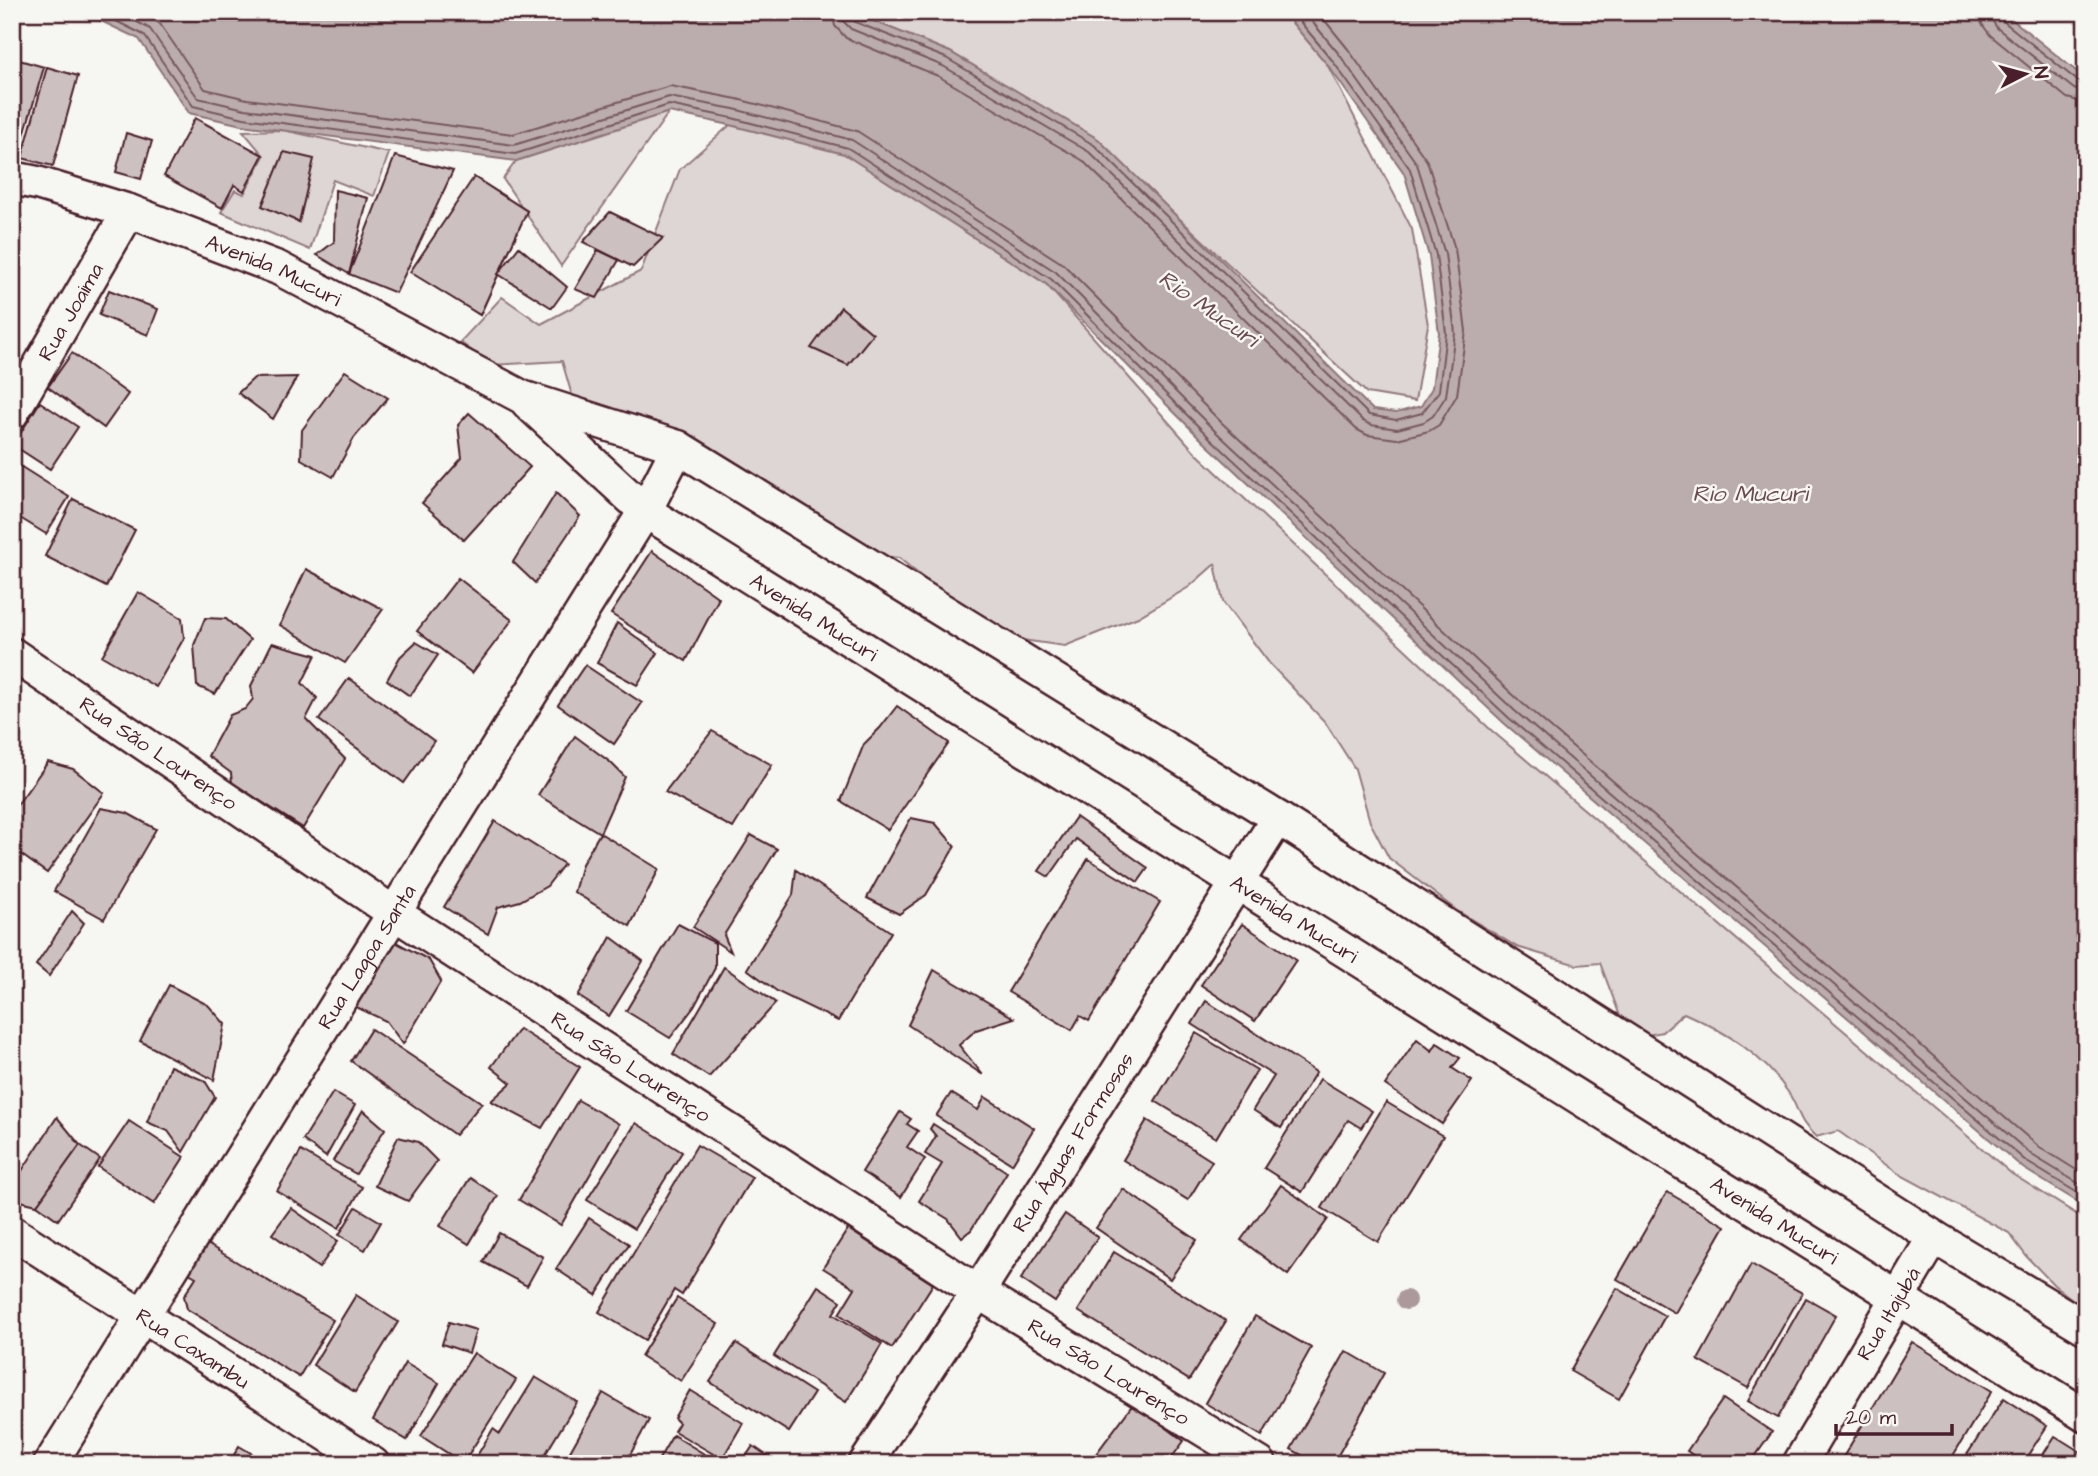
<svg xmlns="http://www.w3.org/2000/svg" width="2098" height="1476" viewBox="0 0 2098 1476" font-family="'Architects Daughter',sans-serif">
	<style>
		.green { fill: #ddd6d5; stroke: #947a80; stroke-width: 2 }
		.water { fill: #bbadae; stroke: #8e747a; stroke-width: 2 }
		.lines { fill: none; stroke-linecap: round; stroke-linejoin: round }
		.shore { stroke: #77585f; stroke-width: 2 }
		.building { fill: #ccc1c0; stroke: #4a1f2b; stroke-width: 2 }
		.street-casing { stroke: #4a1f2b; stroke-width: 37 }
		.street { stroke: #f6f6f2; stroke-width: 32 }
		.tree { fill: #ac999c }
		.labels { text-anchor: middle; stroke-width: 5; stroke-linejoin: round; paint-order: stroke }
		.street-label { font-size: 21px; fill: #4a1f2b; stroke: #f6f6f2 }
		.water-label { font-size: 23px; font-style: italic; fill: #6c4a52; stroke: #f6f6f2 }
	</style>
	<rect width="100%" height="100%" fill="#f6f6f2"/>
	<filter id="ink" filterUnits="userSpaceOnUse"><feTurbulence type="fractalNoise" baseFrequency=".0143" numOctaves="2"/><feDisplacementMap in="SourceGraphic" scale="14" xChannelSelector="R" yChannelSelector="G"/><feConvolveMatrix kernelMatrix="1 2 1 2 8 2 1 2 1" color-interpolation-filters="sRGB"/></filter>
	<g filter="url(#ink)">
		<g class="green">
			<polygon points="851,12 1283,12 1327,64 1412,229 1428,325 1415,401 1367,393 1168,208 1098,139 950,52"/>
			<polygon points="669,112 561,266 503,179 516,161"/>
			<path d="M730 125 844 153 1046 284 1196 453 1491 730 2012 1174 2086 1220V1310L2054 1285 2027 1257 2009 1233 1899 1174 1838 1131 1816 1137C1797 1120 1800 1110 1788 1092 1762 1054 1725 1031 1684 1013L1662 1032 1643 1036 1620 1016 1600 963 1577 965 1517 947 1456 910 1389 858 1370 822 1355 769 1325 722 1270 664 1223 602 1215 564 1189 587 1138 617 1065 646 1015 639 944 595 899 558 882 556 573 399 562 361 491 365 460 342 502 297 541 324 641 271 680 169Z"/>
			<polygon points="283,130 389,153 374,196 333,180 310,250 221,212 235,190 244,194 264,156 243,131"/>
		</g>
		<polygon class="water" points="82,12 851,12 950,52 1098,139 1373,410 1396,413 1421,406 1432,388 1439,333 1429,256 1404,173 1327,64 1283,12 2003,12 2086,79 2086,1207 2023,1168 1504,723 1204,442 1046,284 844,154 730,125 669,112 516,161 242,125 189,113 139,39"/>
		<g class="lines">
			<g class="shore">
				<polyline points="98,12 144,35 193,106 244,118 515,154 669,105 732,118 848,148 1051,279 1209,437 1509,718 2027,1162 2086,1198"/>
				<polyline points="119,12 150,29 198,98 245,109 514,145 669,97 734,109 852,140 1056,272 1215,431 1515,711 2032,1155 2086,1188"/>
				<polyline points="143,12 160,24 205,89 247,99 513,134 670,86 737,99 857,131 1063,264 1222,423 1522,703 2038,1146 2086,1176"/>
				<polyline points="832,12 835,26 846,38 938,76 1082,160 1356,429 1367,435 1397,439 1429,431 1439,425 1457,395 1466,331 1455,249 1427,161 1348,49 1318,12"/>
				<polyline points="842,12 844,22 851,29 943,66 1089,152 1363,421 1371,425 1397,429 1424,422 1433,416 1446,396 1455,333 1445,254 1417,164 1339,54 1304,12"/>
				<polyline points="851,12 855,22 946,58 1094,145 1369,415 1396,420 1422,413 1439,391 1446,333 1436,255 1410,169 1332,60 1292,12"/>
				<polyline points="1980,12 1982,24 1990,35 2067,98 2086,103"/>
				<polyline points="1991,12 1992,20 1997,28 2074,89 2086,93"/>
				<polyline points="2000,12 2003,21 2079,82 2086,84"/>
			</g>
		</g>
		<g class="building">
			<polygon points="12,58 44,67 16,162 12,161"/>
			<polygon points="47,67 78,76 53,166 22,158"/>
			<polygon points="195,118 263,155 244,191 234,185 222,208 164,176"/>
			<polygon points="126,133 152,141 141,179 116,172"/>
			<polygon points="284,152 314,159 299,222 262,206"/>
			<polygon points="395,156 453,171 396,293 349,274"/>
			<polygon points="474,177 527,211 480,315 422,278"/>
			<polygon points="474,177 527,211 480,315 410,272"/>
			<polygon points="335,190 368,198 349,274 317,255 334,242"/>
			<polygon points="610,212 663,238 633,267 583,242"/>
			<polygon points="12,214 21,216 12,250"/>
			<polygon points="519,247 567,287 552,308 498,274"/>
			<polygon points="598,250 619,260 597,298 575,289"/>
			<polygon points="109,290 158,309 148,335 99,315"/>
			<polygon points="841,307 873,334 848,365 811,348"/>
			<polygon points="72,353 128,394 104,428 48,387"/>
			<polygon points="345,371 388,398 354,438 333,477 301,459 302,430"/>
			<polygon points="297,377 273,419 238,393 254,378"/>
			<polygon points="40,402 78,427 50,469 13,445"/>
			<polygon points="469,413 530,467 464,540 422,503 462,458 458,425"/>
			<polygon points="12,461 69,497 46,534 12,513"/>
			<polygon points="556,493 580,516 535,583 513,562"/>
			<polygon points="73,499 135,530 106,587 45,556"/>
			<polygon points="652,551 719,598 686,661 611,614"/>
			<polygon points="306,569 383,609 345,663 280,625"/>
			<polygon points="458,578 512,620 472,673 417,631"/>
			<polygon points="138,592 182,618 184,638 156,687 102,656"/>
			<polygon points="205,618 226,619 250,640 215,694 197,686 194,645"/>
			<polygon points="617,623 658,653 637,685 597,663"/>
			<polygon points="416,642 438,655 410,696 387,680 400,657"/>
			<polygon points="272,643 316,655 302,683 317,698 306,719 345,759 303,828 232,783 231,773 208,756 230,715 245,709 253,699 251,686"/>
			<polygon points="585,665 642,703 614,744 558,705"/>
			<polygon points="349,678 434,741 404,783 319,720"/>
			<polygon points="897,706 949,743 888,830 841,801 864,744 880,728"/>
			<polygon points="712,731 772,765 733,828 665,792"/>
			<polygon points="575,736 610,762 625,777 600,833 538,795"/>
			<polygon points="48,762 73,769 104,793 47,873 12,848 12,812"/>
			<polygon points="101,808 127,813 156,829 104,919 54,891"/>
			<polygon points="1076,817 1148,868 1138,882 1076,839 1049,877 1039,871"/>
			<polygon points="911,818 935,823 955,846 926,895 899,914 867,898"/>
			<polygon points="495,821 564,864 547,886 520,901 498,907 488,934 444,907"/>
			<polygon points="600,833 659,869 630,926 574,892 582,864"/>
			<polygon points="751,835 777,849 724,935 731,952 693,927"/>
			<polygon points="1088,859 1160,902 1089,1021 1080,1016 1072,1030 1008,992"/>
			<polygon points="796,870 891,932 838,1021 778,992 747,969 793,895"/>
			<polygon points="72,911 84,923 49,976 36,965"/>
			<polygon points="678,924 715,943 715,968 694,1007 670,1038 626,1011"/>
			<polygon points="1242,924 1296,960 1255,1021 1201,985"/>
			<polygon points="611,937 643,961 609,1016 578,996"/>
			<polygon points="392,940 429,960 441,981 403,1044 386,1021 350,1004"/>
			<polygon points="724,967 776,1003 709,1077 673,1054"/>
			<polygon points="934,970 1014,1018 976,1030 959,1045 983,1075 908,1025"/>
			<polygon points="169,985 208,1005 225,1024 214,1080 140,1041"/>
			<polygon points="1206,1001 1316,1072 1281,1128 1253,1110 1274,1076 1192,1024"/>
			<polygon points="371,1029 482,1103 455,1135 351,1061"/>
			<polygon points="519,1029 580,1067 542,1128 491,1101 511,1083 491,1067"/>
			<polygon points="1196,1033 1257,1070 1216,1138 1155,1101"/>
			<polygon points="1417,1039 1432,1051 1437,1043 1460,1058 1452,1068 1472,1081 1442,1124 1385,1085"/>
			<polygon points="170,1066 205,1081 215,1097 183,1152 168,1131 147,1122"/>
			<polygon points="1320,1079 1372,1111 1361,1128 1348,1120 1302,1192 1264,1168"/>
			<polygon points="333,1092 355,1105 326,1157 303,1140"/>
			<polygon points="951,1093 978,1110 985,1097 1034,1128 1012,1164 936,1116"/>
			<polygon points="578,1100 619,1124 561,1225 519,1200"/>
			<polygon points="1386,1102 1443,1136 1378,1242 1322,1208"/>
			<polygon points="363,1110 385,1129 356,1174 333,1161"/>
			<polygon points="900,1112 911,1119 907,1124 918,1131 907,1147 925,1159 901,1197 862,1172"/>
			<polygon points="57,1117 80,1145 37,1205 12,1199 12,1186"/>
			<polygon points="1147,1120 1212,1161 1188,1200 1123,1160"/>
			<polygon points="129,1121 184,1157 154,1204 98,1167"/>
			<polygon points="636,1123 682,1152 634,1229 587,1200"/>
			<polygon points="933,1124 1007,1172 971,1230 962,1237 948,1219 919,1201 942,1164 925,1154 936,1136 930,1129"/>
			<polygon points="398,1137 418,1142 437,1161 408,1201 375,1186"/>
			<polygon points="80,1145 100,1159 58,1220 37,1205"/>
			<polygon points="697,1145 752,1177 682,1295 674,1290 645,1340 599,1312"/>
			<polygon points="301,1151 362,1187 339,1228 277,1191"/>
			<polygon points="470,1178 498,1196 469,1244 440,1226"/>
			<polygon points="1281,1185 1328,1219 1288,1275 1241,1240"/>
			<polygon points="1123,1189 1197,1240 1170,1279 1096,1228"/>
			<polygon points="1667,1192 1725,1226 1675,1313 1617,1279"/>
			<polygon points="356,1207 381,1222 365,1250 339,1235"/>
			<polygon points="291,1208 338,1241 319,1268 272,1234"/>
			<polygon points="1065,1214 1098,1237 1055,1302 1021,1279"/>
			<polygon points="589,1218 629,1244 596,1295 556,1269"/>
			<polygon points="848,1229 933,1284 892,1348 839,1314 855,1288 823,1268"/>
			<polygon points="499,1233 543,1257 527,1286 483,1262"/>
			<polygon points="207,1244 333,1320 299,1377 187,1309 184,1296 196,1277 189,1273"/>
			<polygon points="1114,1252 1226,1321 1189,1380 1078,1311"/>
			<polygon points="1751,1264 1802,1293 1748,1388 1698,1360"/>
			<polygon points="818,1286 841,1301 833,1314 882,1344 846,1402 774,1356"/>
			<polygon points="1617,1288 1665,1316 1619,1399 1570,1371"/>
			<polygon points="356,1295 398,1322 355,1392 313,1365"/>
			<polygon points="677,1298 718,1324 681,1381 641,1356"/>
			<polygon points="1806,1298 1836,1315 1778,1418 1748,1401"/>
			<polygon points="1255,1316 1311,1348 1262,1436 1205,1403"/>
			<polygon points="449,1322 476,1330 469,1353 442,1344"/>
			<polygon points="1912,1342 1992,1391 1948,1464 1839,1464"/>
			<polygon points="736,1343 814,1393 789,1432 710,1382"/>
			<polygon points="1346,1351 1384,1373 1333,1464 1318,1464 1291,1449"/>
			<polygon points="474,1353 516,1380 463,1463 421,1436"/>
			<polygon points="405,1363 439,1383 407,1440 373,1420"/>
			<polygon points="535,1377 577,1402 543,1458 550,1464 472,1464 493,1429 500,1434"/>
			<polygon points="690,1390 743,1423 722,1459 674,1431 679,1423 674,1418"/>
			<polygon points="603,1393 649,1420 625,1464 563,1464"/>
			<polygon points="2004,1398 2047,1426 2022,1464 1961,1464"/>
			<polygon points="1723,1399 1772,1432 1750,1464 1706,1464 1687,1451"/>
			<polygon points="1134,1403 1184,1441 1167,1464 1092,1464 1090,1462"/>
			<polygon points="673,1435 719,1463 718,1464 656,1464"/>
			<polygon points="2055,1436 2084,1454 2078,1464 2037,1464"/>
			<polygon points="239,1446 256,1456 260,1464 229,1464"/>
			<polygon points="753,1446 779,1464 741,1464"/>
			<polygon points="1194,1457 1205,1464 1190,1464"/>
		</g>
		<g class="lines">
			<defs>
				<g id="street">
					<path id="s1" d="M12 178 37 183 129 211 278 268 522 397 678 447 1278 818 1934 1237 2086 1328"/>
					<path id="s2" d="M528 403 645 511 2086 1416"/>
					<path id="s3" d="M12 413 129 211"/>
					<path id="s4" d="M12 654 394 913 978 1292 1260 1464"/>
					<path id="s5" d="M12 1232 373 1464"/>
					<path id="s6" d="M50 1464 645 511 678 447"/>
					<path id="s7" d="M865 1464 978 1292 1278 818"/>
					<path id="s8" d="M1799 1464 1934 1237"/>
				</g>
			</defs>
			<use href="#street" class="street-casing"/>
			<use href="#street" class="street"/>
		</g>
		<circle class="tree" cx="1406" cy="1300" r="10"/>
	</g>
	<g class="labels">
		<g class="street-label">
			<text dy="7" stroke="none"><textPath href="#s1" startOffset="278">Avenida Mucuri</textPath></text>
			<text dy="7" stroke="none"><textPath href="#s3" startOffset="117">Rua Joaima</textPath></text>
			<text dy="7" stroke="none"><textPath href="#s2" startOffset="359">Avenida Mucuri</textPath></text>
			<text dy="7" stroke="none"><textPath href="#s4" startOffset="177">Rua São Lourenço</textPath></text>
			<text dy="7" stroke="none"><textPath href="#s2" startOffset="926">Avenida Mucuri</textPath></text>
			<text dy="7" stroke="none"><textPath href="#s6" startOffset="598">Rua Lagoa Santa</textPath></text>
			<text dy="7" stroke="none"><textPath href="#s4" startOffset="744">Rua São Lourenço</textPath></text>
			<text dy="7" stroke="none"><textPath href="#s7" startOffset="383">Rua Águas Formosas</textPath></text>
			<text dy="7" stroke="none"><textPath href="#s2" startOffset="1493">Avenida Mucuri</textPath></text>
			<text dy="7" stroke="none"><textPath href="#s8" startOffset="175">Rua Itajubá</textPath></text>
			<text dy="7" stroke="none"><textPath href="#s5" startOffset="215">Rua Caxambu</textPath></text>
			<text dy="7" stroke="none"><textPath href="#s4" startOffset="1311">Rua São Lourenço</textPath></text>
		</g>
		<g class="water-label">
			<text transform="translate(1209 308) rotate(35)" y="8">Rio Mucuri</text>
			<text x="1750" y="501">Rio Mucuri</text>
		</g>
	</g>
	<rect width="2098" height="1476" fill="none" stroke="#f6f6f2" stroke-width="42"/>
	<rect x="21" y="21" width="2056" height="1434" fill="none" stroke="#4a1f2b" stroke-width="2.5" filter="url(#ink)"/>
	<g transform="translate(2025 74) rotate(84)" stroke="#f6f6f2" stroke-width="5" paint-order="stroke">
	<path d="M0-5L12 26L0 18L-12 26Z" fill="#4a1f2b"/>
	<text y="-10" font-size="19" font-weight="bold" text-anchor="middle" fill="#4a1f2b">N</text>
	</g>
	<path d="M1836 1424v10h116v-10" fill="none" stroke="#4a1f2b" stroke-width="3.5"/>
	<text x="1846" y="1424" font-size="21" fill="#4a1f2b" stroke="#f6f6f2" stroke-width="5" paint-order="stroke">20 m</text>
</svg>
